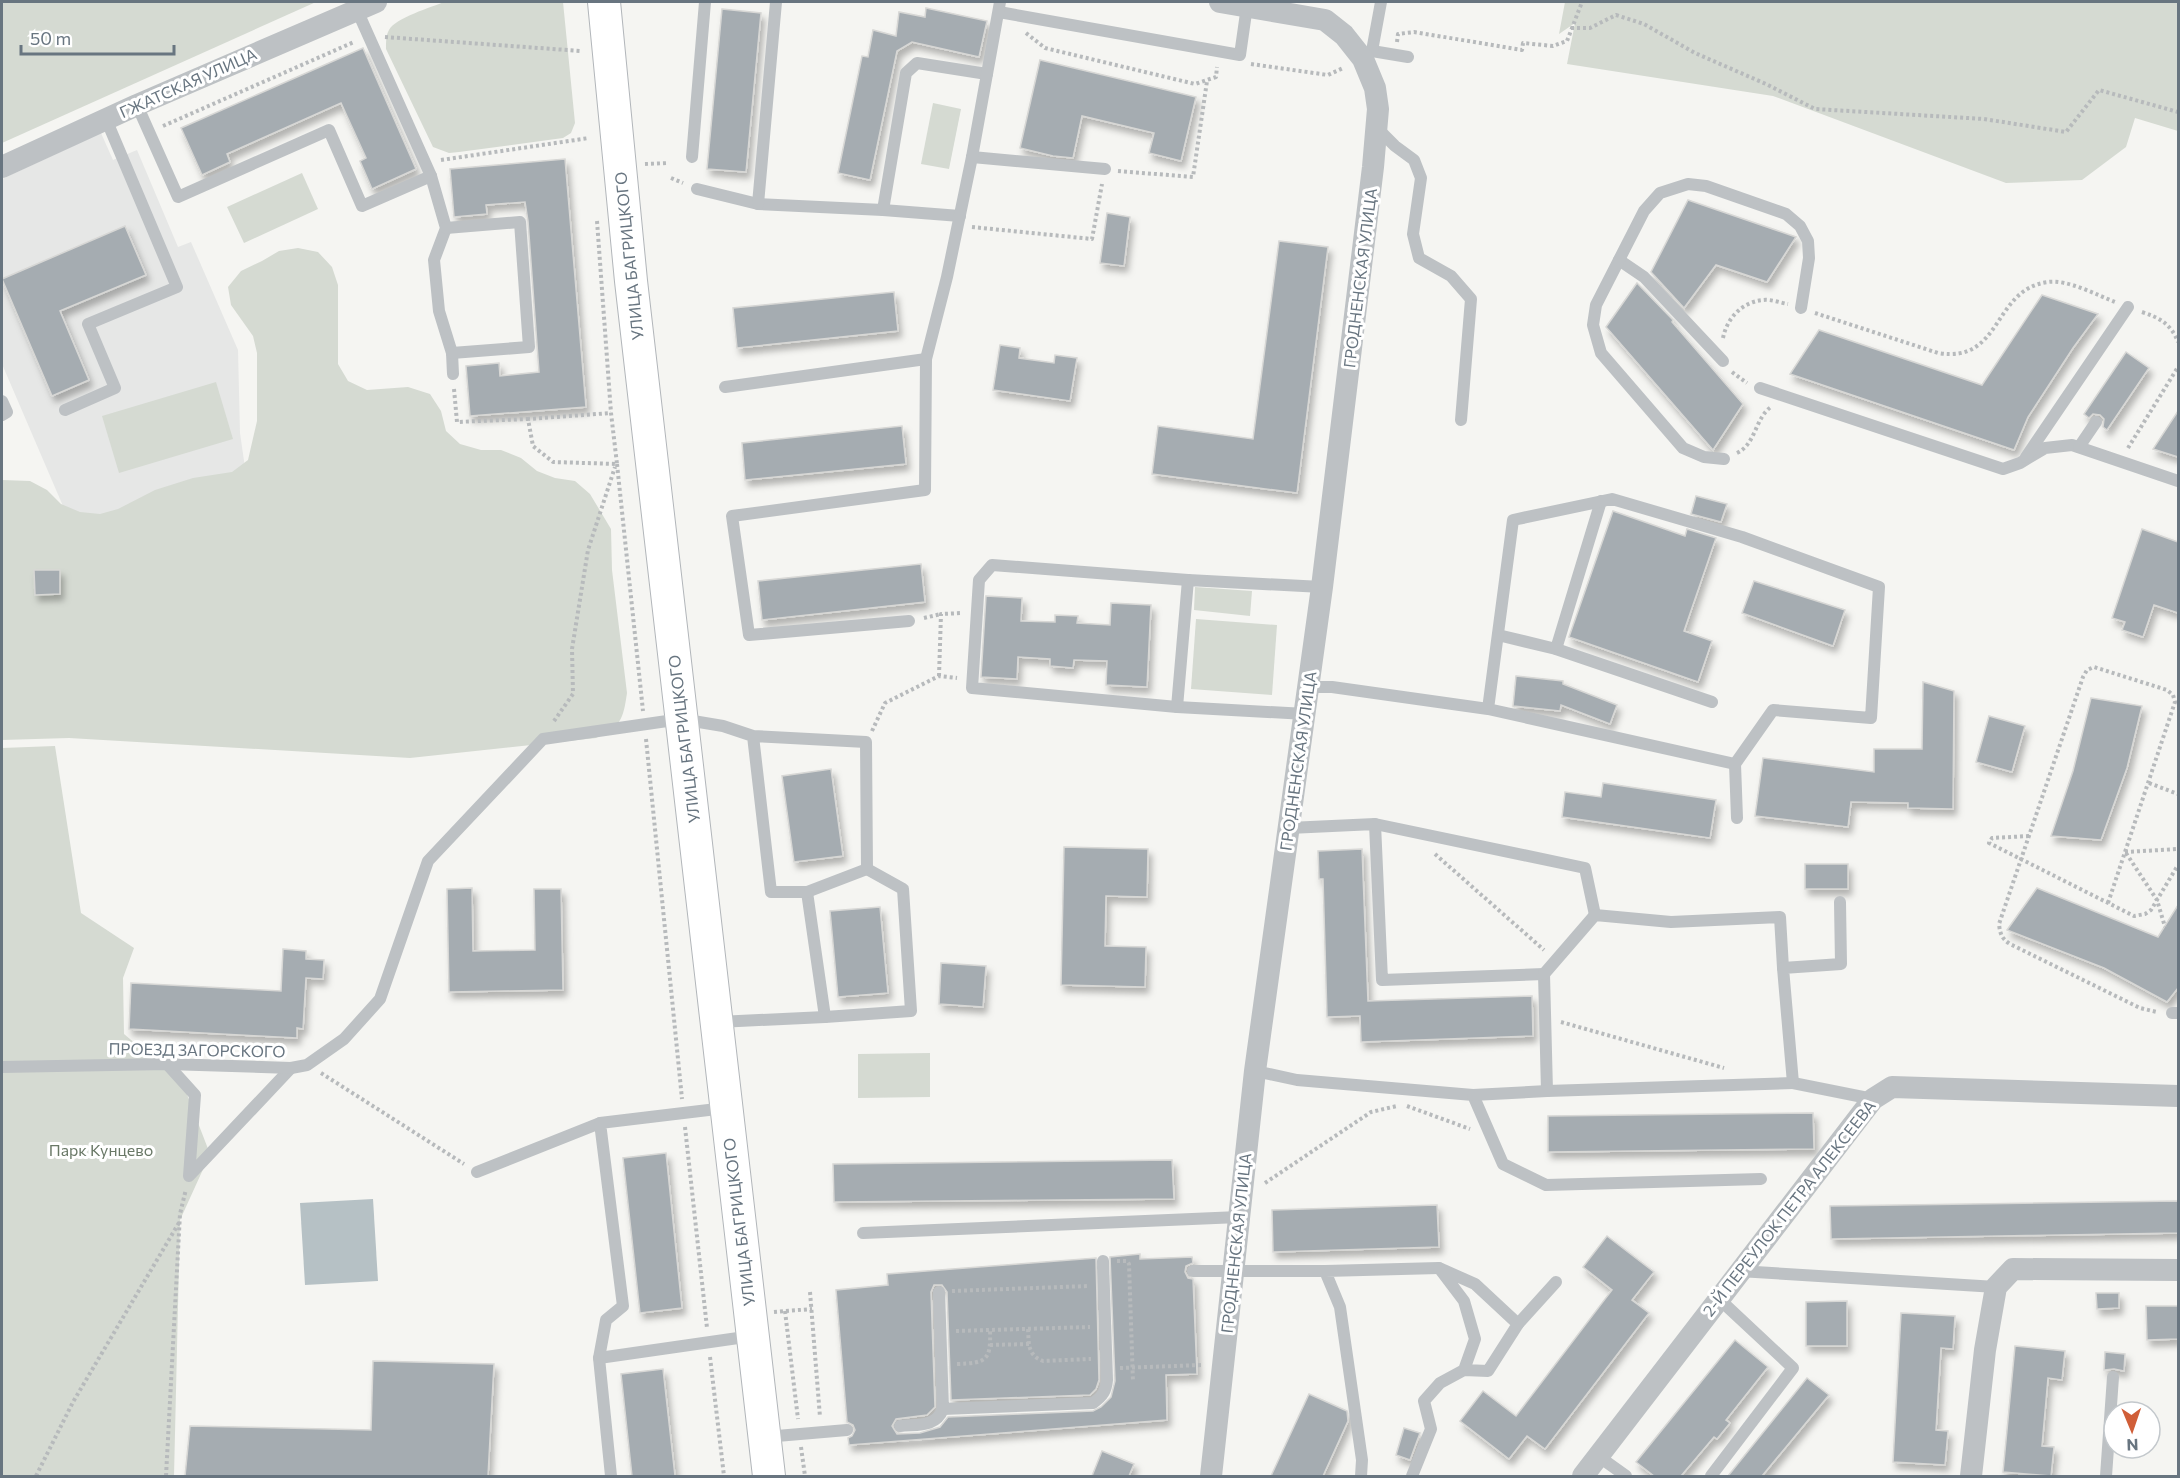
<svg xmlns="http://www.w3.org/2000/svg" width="2180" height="1478" viewBox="0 0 2180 1478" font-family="Commissioner,sans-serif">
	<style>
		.built { fill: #e6e7e6 }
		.green { fill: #d5dad2 }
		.water { fill: #b6c1c5 }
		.building { fill: #a5acb1; stroke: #d7d7d5; stroke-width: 1.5; filter: url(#shadow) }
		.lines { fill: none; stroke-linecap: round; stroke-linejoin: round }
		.secondary-casing { stroke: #b2b6ba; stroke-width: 34 }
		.path { stroke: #b7babc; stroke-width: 4; stroke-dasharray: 3 3; stroke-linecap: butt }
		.lane { stroke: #bdc1c4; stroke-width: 12 }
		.street { stroke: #bdc1c4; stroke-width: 22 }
		.secondary { stroke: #fff; stroke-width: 32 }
		.labels { text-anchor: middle; stroke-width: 6; stroke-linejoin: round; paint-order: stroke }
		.street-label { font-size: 16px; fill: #687580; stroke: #fff }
		.park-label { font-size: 16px; fill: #697866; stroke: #fff }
	</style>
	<defs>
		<filter id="shadow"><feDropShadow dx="3.5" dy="6" stdDeviation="3" flood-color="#0004"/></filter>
	</defs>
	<rect width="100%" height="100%" fill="#f5f5f2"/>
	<polygon class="built" points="101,133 113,160 137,150 178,247 191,242 238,350 240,433 258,558 87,562 2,364 2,179"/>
	<g class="green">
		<polygon points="2,2 316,2 2,143"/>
		<path d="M444 2H563L575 123 571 133 563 138 459 152 449 153 433 147 386 49C386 42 386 35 389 30 395 18 432 7 444 2Z"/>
		<polygon points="1565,2 2178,2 2178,131 2135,118 2126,147 2082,180 2006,183 1773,96 1567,64 1575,23 1559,34"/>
		<polygon points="933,103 961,109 949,169 921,164"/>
		<polygon points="302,173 318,209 244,243 227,207"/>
		<path d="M298 248 318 252 332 267 338 285V364L348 381 367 390 408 387 430 394 441 411 446 431 460 444 481 450H501L521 458 537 471 555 478 575 481 590 494 611 529 612 570 627 693C623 720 621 726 596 738L410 758 69 738 2 740V480L30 481 47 490 61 504 80 512 100 514 118 509 155 490 193 478 232 472 248 460 257 421V353L253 336 231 305 228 287 241 271 262 261 279 251Z"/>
		<polygon points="216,382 233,439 119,473 102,416"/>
		<polygon points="1195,587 1252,591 1250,616 1194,610"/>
		<polygon points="1196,619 1277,625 1272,695 1191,689"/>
		<polygon points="55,746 81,913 134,948 123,978 124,1034 183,1084 210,1154 180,1220 174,1476 2,1476 2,748"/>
		<polygon points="930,1053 930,1097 858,1098 858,1054"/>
	</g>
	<polygon class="water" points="373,1199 378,1281 305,1285 300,1203"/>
	<g class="building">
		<polygon points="926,8 987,21 979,57 912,42 897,51 870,180 838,173 862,56 868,57 873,30 896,36 899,12 925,17"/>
		<polygon points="722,9 761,13 746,172 707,169"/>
		<polygon points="363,48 416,169 372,189 360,161 366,158 341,103 227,154 230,162 202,175 181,128"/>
		<polygon points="1040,60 1196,97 1181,161 1149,153 1154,133 1082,116 1073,158 1053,156 1020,148"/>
		<polygon points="565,159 586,407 470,416 466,366 499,363 500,376 539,372 528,221 525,202 486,205 487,214 454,217 450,169"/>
		<polygon points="1688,200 1796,237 1767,282 1716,265 1684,308 1651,272"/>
		<polygon points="1107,213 1130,217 1124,266 1100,263"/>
		<polygon points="125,226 146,275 60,311 89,380 52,396 2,279"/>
		<polygon points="1279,241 1328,247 1297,493 1152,474 1158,426 1253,439"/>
		<polygon points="1637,283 1673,320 1672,322 1743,404 1713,450 1606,327"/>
		<polygon points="894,292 898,331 737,348 733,308"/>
		<polygon points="2042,295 2098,314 2073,348 2028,417 2014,450 1790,374 1819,330 1982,385"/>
		<polygon points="1000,345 1020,348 1019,358 1054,363 1055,355 1077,358 1070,401 993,390"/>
		<polygon points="2126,352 2149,368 2107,430 2103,427 2104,419 2100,415 2093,414 2089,418 2084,414"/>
		<polygon points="2178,411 2178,457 2153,449"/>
		<polygon points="902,426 906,464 745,480 742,443"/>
		<polygon points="1696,496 1727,504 1721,522 1691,514"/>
		<polygon points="1613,511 1685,536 1687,529 1716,538 1684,631 1712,641 1698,682 1569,637"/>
		<polygon points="2142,529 2178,542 2178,613 2154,605 2143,637 2122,630 2125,622 2112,618"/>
		<polygon points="921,564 925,602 762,620 758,581"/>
		<polygon points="34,570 60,570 60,594 35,595"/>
		<polygon points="1754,581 1845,610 1833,646 1742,613"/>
		<polygon points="986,596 1022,598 1021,621 1055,622 1055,615 1078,616 1077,623 1110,625 1111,603 1151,605 1147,687 1106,685 1107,661 1074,660 1073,668 1050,666 1050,659 1018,657 1017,679 981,677"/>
		<polygon points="1516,676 1563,681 1563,684 1617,705 1610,724 1561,705 1560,711 1513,706"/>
		<polygon points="1923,682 1954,691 1953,809 1908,808 1908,803 1851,802 1848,827 1755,816 1763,758 1874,772 1874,749 1922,749"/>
		<polygon points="2091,698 2142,706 2127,768 2101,840 2051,836 2073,771"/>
		<polygon points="1989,716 2025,726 2012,772 1976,762"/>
		<polygon points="831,769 843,856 794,862 782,776"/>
		<polygon points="1603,783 1716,800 1710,838 1562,817 1565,792 1601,797"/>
		<polygon points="1064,847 1148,849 1147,897 1106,896 1105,946 1146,947 1145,987 1061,985"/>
		<polygon points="1362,849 1368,1001 1532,996 1533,1036 1361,1042 1360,1016 1327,1017 1323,879 1319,879 1318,851"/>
		<rect x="1805" y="864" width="43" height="25"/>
		<polygon points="472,888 473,951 535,950 534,889 561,889 563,990 449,992 447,889"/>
		<polygon points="2037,888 2158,937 2178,905 2178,988 2167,1002 2104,968 2007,930"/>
		<polygon points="880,907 888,993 838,997 830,911"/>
		<polygon points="283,949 306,951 306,959 324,960 323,979 306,978 303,1029 297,1028 297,1038 129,1029 131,983 281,991"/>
		<polygon points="941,963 986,966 983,1007 939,1004"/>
		<polygon points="1813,1113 1814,1149 1548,1152 1548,1116"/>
		<polygon points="666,1153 682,1308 640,1313 623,1158"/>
		<polygon points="1172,1160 1174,1199 834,1202 833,1164"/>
		<polygon points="2178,1201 2178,1233 1831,1239 1830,1206"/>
		<polygon points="1437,1205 1439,1247 1273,1252 1272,1210"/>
		<polygon points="1607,1236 1654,1272 1632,1300 1649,1313 1545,1449 1527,1436 1509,1459 1460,1421 1483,1391 1516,1416 1612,1290 1583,1267"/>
		<polygon points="1140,1254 1140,1259 1192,1257 1193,1263 1186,1266 1185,1272 1188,1278 1193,1279 1197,1374 1166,1375 1167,1420 849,1445 848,1438 852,1436 855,1430 853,1425 847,1422 836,1290 888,1285 887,1274 1096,1258 1099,1380 1096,1389 1090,1395 951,1400 947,1292 942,1285 934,1285 931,1292 935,1407 927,1415 896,1419 892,1426 897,1434 920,1433 940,1427 948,1417 1093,1411 1101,1407 1111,1397 1115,1381 1110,1257"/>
		<polygon points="2096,1293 2119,1293 2119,1308 2097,1309"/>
		<polygon points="1847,1301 1847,1346 1806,1346 1806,1302"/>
		<polygon points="2146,1306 2178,1306 2178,1339 2147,1340"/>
		<polygon points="1901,1313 1955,1316 1953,1349 1941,1348 1936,1430 1948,1431 1945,1465 1893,1462"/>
		<polygon points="1735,1340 1768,1367 1726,1420 1730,1423 1717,1439 1714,1437 1681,1476 1654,1476 1636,1462"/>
		<polygon points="2015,1346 2065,1351 2062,1380 2048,1378 2042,1446 2054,1447 2051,1476 2003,1472"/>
		<polygon points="2105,1352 2125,1354 2124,1371 2114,1369 2104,1370"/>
		<polygon points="373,1361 494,1364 488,1476 185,1476 190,1426 371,1430"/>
		<polygon points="663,1369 675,1476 632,1476 621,1374"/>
		<polygon points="1807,1378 1829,1395 1762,1476 1728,1476"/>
		<polygon points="1309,1394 1347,1411 1348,1421 1323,1476 1271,1476"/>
		<polygon points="1404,1428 1420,1433 1410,1460 1396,1455"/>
		<polygon points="1102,1451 1134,1464 1129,1476 1092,1476"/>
	</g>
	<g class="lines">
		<defs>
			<polyline id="secondary" points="604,2 631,281 769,1476"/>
		</defs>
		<use href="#secondary" class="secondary-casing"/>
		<g class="path">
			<polyline points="1571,28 1590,28 1616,15 1644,24 1695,53 1766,84 1815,109 1984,119 2066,132 2099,90 2178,112"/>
			<polyline points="1026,33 1045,48 1195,84 1216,77 1217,67"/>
			<polyline points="385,37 581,51"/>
			<polyline points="1397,42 1398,34 1414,32 1522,50 1523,43 1553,46 1567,41 1582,2"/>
			<polyline points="1251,64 1328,75 1343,68"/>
			<polyline points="163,126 354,42"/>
			<polyline points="441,160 589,138"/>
			<polyline points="645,164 669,163"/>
			<polyline points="1118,171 1193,177 1207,81"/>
			<polyline points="671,178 683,183"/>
			<polyline points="597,221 611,413 617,464 553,462 533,446 528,419 611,413"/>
			<polyline points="972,227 1092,239 1102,184"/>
			<path d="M2142 312C2160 318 2171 324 2178 342"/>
			<path d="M1815 313 1938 353C2003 364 1992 289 2048 282 2067 279 2097 295 2115 302"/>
			<path d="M1723 338C1727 318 1742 302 1763 300 1771 299 1781 303 1788 304"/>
			<polyline points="1732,372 1747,383"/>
			<polyline points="454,389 457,422 528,419"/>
			<polyline points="2128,448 2178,367"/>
			<path d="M1737 453C1756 444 1755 418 1771 407"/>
			<polyline points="617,464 643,711"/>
			<polyline points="924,618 941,614"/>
			<polyline points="939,676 941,614 962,613"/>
			<polyline points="554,721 573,694 572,649 588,550 615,467"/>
			<polyline points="872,731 885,703 939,676 957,678"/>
			<polyline points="646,739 682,1099"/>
			<polyline points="2149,783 2178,794"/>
			<polyline points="2029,836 1992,838 1989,843 2134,916 2145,914 2151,910 2178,865"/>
			<polyline points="2125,852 2178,849"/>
			<polyline points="2126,853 2157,900 2165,927"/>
			<polyline points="1435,854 1544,950"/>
			<path d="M2108 903 2175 702 2173 695 2167 690 2094 667 2087 670 2083 677 1999 924C2000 934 2002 939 2010 944L2140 1008 2157 1012"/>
			<polyline points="1561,1022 1724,1068"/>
			<polyline points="321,1073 464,1164"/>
			<polyline points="1407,1106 1470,1129"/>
			<polyline points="685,1127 707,1328"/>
			<polyline points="1265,1183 1371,1112 1397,1106"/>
			<polyline points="1117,1261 1127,1261 1129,1264 1133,1382"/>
			<polyline points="952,1291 1089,1286"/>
			<polyline points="810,1292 820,1417"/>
			<polyline points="785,1311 798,1419"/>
			<polyline points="774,1312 812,1309"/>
			<path d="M1028 1329C1029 1343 1027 1355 1043 1361L1091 1359"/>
			<polyline points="956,1331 1090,1327"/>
			<polyline points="990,1345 1029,1344"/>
			<polyline points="710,1357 724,1476"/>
			<path d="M957 1364C987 1363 991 1360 990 1330"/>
			<polyline points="1120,1368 1202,1365"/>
			<polyline points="801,1447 805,1476"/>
			<polyline points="36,1476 73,1402 180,1221"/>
			<polyline points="166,1476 180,1214 186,1189"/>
		</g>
		<g class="lane">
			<polyline points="357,10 431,176 446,228 434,260 439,311 452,353 453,374"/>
			<polyline points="999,12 1240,55 1247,6"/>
			<polyline points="1372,51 1408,57"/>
			<polyline points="1363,59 1372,51 1381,2"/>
			<polyline points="137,105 178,197 329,130 362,206 431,176"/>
			<polyline points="1377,128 1395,146 1414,160 1421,178 1413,234 1419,258 1451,276 1471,299 1461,420"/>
			<polyline points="692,157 705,2"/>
			<polyline points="972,157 1105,169"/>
			<polyline points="697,189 758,204 883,210 960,216"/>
			<polyline points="758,204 776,2"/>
			<polyline points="883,210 906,73 917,63 987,74"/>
			<polyline points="446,228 520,222 529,347 452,353"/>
			<polyline points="1619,260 1644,277 1723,361"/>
			<polyline points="725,387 926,359"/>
			<polyline points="1760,388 2003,469 2020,463 2045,448 2072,445 2178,481"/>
			<polyline points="2,401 7,412 2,415"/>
			<polyline points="65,410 115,388 88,324 177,287 106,119"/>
			<polyline points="2079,447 2096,422"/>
			<polyline points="2026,457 2128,307"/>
			<polyline points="1724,459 1704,457 1683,448 1601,353 1593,325 1596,305 1644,211 1660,193 1688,184 1706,186 1786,214 1800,226 1808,241 1809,258 1801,308"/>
			<polyline points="1188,580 992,565 979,580 972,688 1177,707 1306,714"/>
			<polyline points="909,621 749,635 732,516 925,490 926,359 947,277 972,157 1000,2"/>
			<polyline points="1498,635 1556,649 1712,702"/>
			<polyline points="1556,649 1601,501"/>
			<polyline points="1309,687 1332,687 1488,709 1513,520 1612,499 1742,537 1879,587 1871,718 1773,710 1735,764 1488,709"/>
			<polyline points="1177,707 1188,580 1322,587"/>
			<polyline points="1735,764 1737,818"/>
			<polyline points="1375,824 1585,868 1595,915"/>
			<polyline points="1289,828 1375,824 1382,980 1544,974 1547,1091"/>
			<polyline points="807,892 825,1017 911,1011 903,889 867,869"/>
			<polyline points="1544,974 1595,915 1671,922 1780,917 1783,968"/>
			<polyline points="2172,1013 2178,1013"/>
			<polyline points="718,1022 825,1017"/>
			<polyline points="167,1064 195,1095 189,1176 291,1068"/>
			<polyline points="2,1067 167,1064 291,1068 307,1065 344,1039 380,999 428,861 543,739 681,719 723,726 753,736 866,742 867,869 807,892 771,892 753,736"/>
			<polyline points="1255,1071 1297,1080 1473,1095 1503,1164 1546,1185 1761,1179"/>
			<polyline points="1793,1083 1873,1099"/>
			<polyline points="1473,1095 1547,1091 1793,1083 1783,968 1841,964 1840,902"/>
			<polyline points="477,1172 600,1123"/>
			<polyline points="863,1233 1239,1217"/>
			<polyline points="1193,1271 1325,1271"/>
			<polyline points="1739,1271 1996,1287"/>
			<path d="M939 1292 943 1409 1093 1403C1103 1396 1106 1391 1107 1380L1103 1261"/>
			<polyline points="1518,1324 1556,1282"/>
			<polyline points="599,1358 752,1336"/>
			<path d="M900 1426C916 1424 936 1428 943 1409"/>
			<polyline points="765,1437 847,1430"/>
			<polyline points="1598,1456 1626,1476"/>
			<polyline points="611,1476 599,1358 606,1320 623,1306 600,1123 725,1108"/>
			<polyline points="1361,1476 1362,1460 1340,1307 1325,1271 1439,1268"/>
			<polyline points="1412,1476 1431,1429 1424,1401 1440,1383 1464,1370 1488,1371 1518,1324 1475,1284 1439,1268 1464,1301 1475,1339 1464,1370"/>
			<polyline points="1711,1476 1793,1368 1718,1298"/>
			<polyline points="2106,1476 2113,1377"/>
		</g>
		<g class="street">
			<polyline points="2,167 137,105 376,2"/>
			<polyline points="1211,1476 1255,1071 1322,587 1373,167 1378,109 1375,88 1363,59 1344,35 1325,20 1220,2"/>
			<polyline points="1583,1476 1873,1099 1892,1087 2178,1096"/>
			<polyline points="1971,1476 1985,1350 1996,1287 2013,1269 2178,1270"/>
		</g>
		<use href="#secondary" class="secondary"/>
	</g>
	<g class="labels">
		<g class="street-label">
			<text transform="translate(188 83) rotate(-24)" y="6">ГЖАТСКАЯ УЛИЦА</text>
			<text transform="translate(629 256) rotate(-96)" y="6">УЛИЦА БАГРИЦКОГО</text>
			<text transform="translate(1360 278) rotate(-83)" y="6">ГРОДНЕНСКАЯ УЛИЦА</text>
			<text transform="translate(684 739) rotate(-97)" y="6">УЛИЦА БАГРИЦКОГО</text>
			<text transform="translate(1298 761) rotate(-82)" y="6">ГРОДНЕНСКАЯ УЛИЦА</text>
			<text transform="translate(197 1050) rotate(1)" y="6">ПРОЕЗД ЗАГОРСКОГО</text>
			<text transform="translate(1789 1208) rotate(-52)" y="6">2-Й ПЕРЕУЛОК ПЕТРА АЛЕКСЕЕВА</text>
			<text transform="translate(739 1222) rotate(-97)" y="6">УЛИЦА БАГРИЦКОГО</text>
			<text transform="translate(1236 1243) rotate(-84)" y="6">ГРОДНЕНСКАЯ УЛИЦА</text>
		</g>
		<g class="park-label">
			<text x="101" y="1156">Парк Кунцево</text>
		</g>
	</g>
	<rect width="2180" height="1478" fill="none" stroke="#687580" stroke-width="6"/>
	<g transform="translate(2132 1430) rotate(178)"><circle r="28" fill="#ffffff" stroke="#c3c8cc" stroke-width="1.5"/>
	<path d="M0-4.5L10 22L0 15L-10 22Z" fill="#d05e38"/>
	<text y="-9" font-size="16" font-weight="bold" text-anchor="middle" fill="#687580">N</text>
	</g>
	<path d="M21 45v9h153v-9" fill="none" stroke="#687580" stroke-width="3"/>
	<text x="30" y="45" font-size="18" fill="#687580" stroke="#ffffff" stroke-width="4.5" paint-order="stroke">50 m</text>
</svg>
